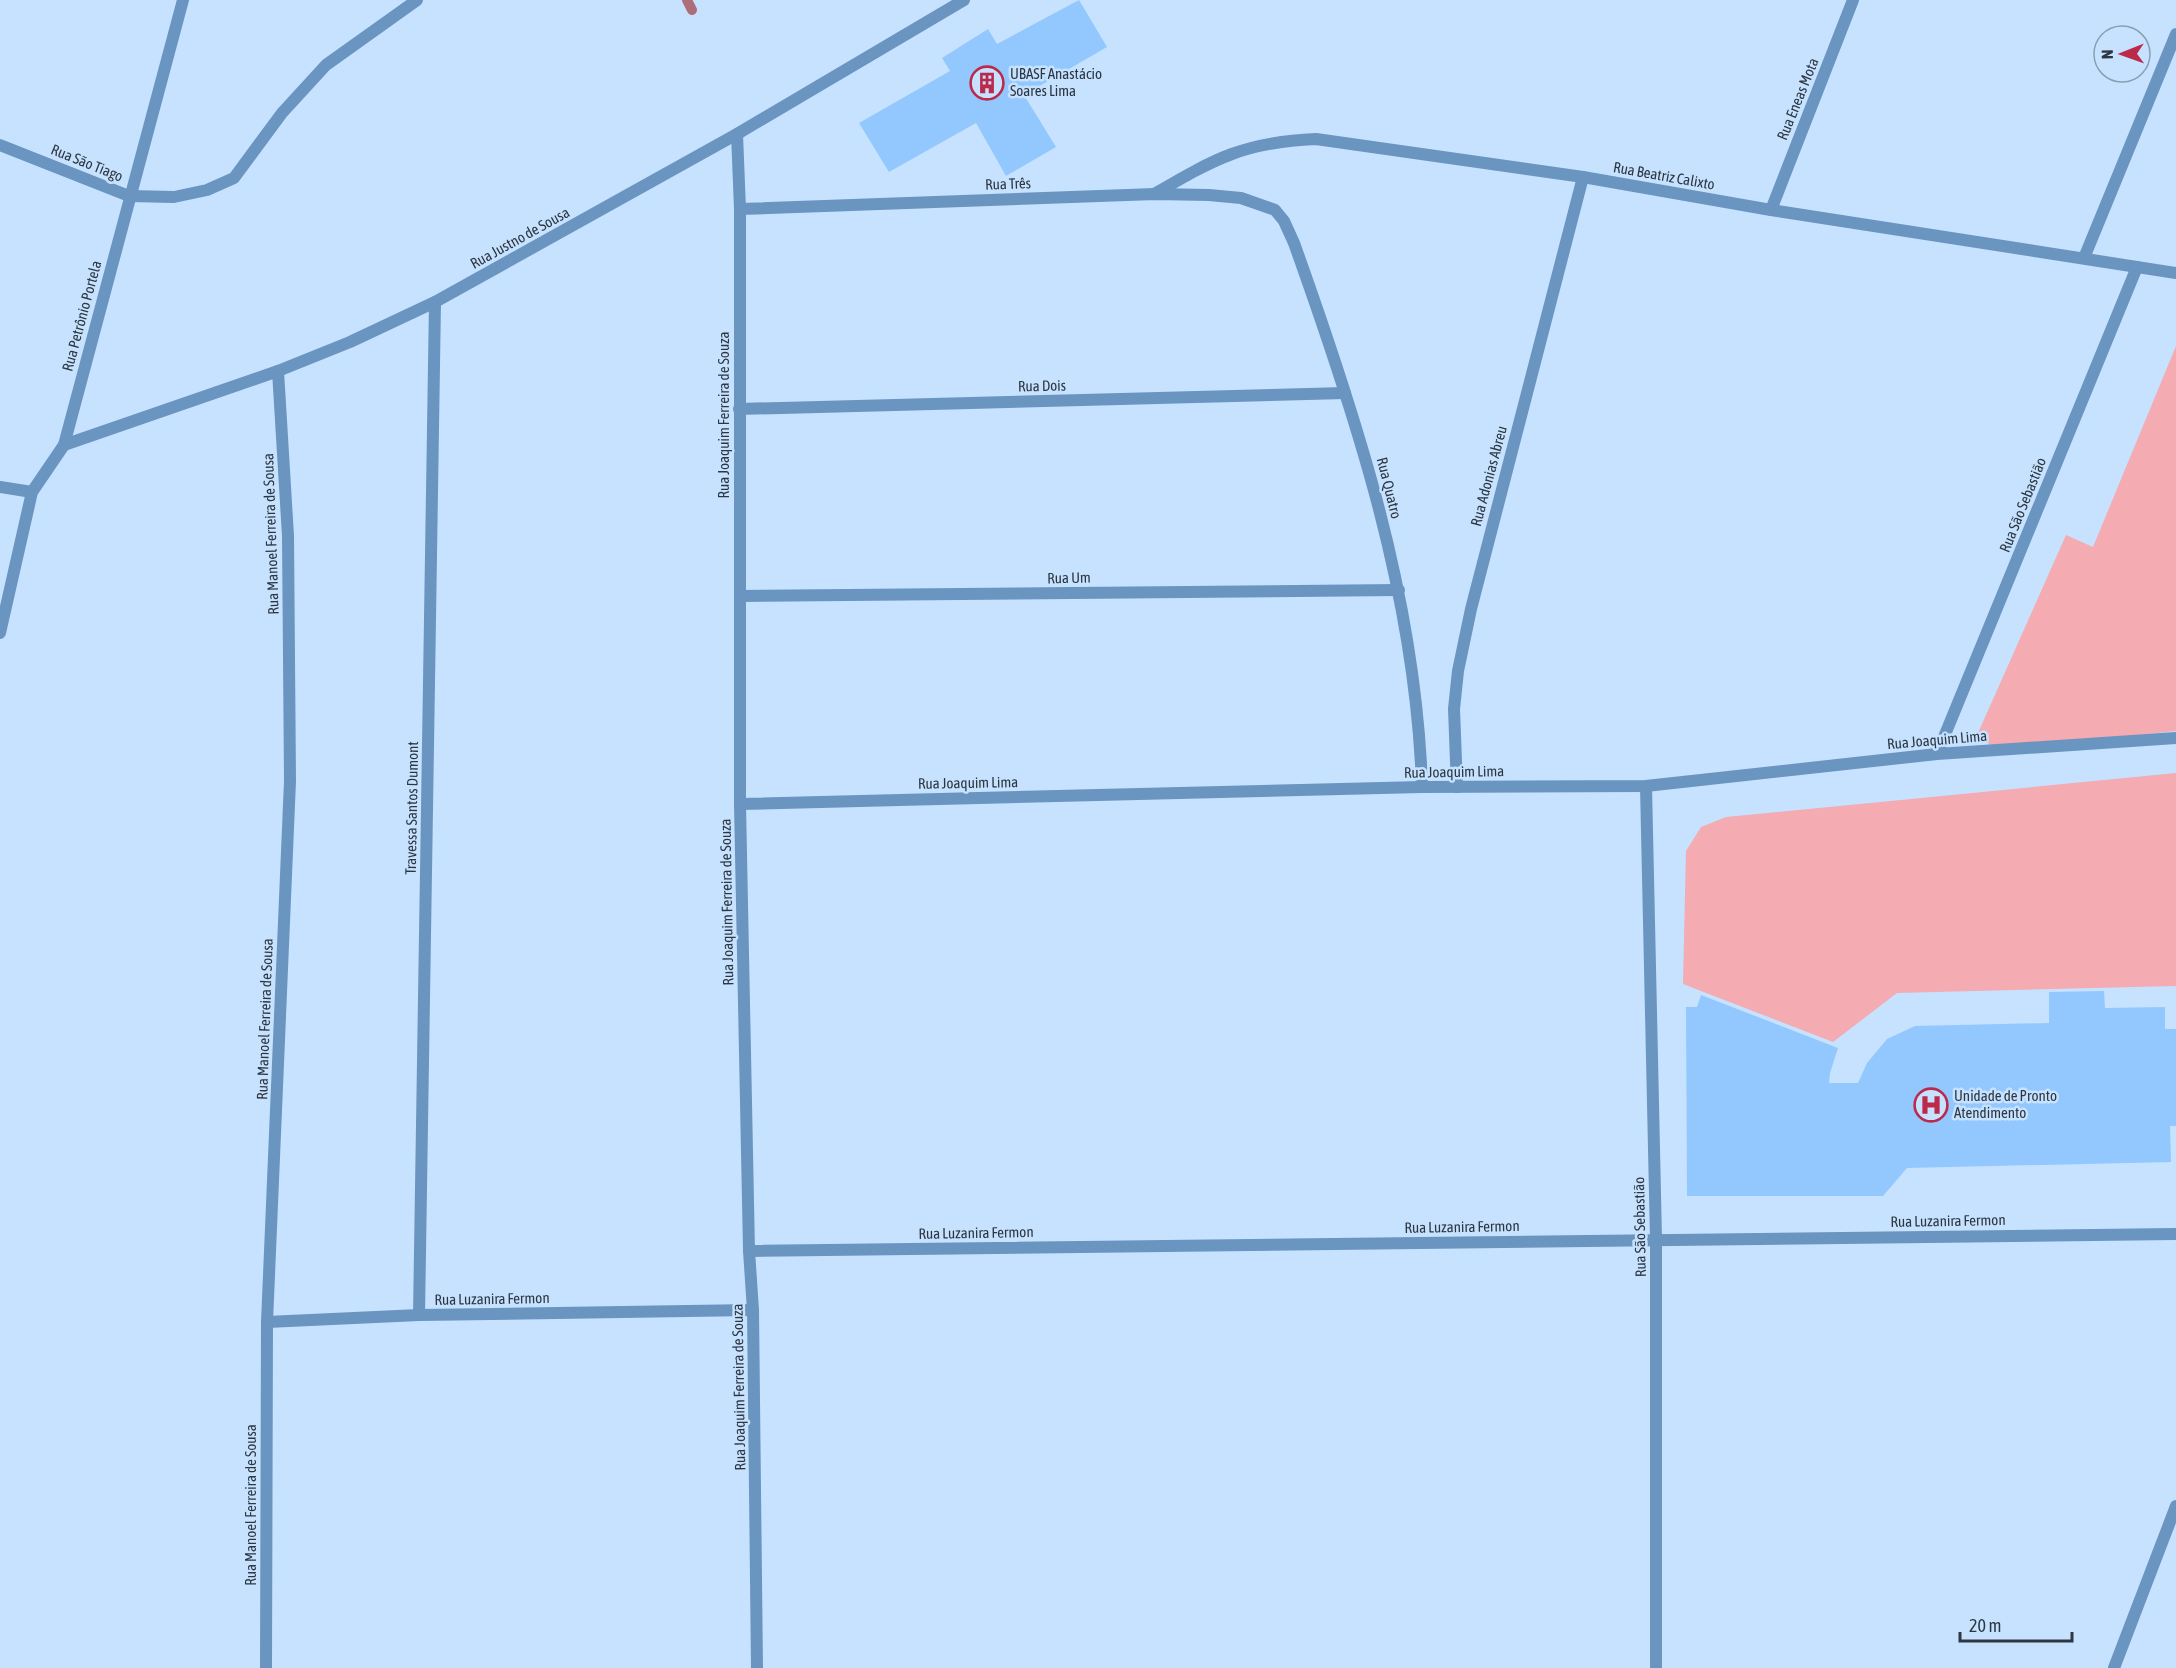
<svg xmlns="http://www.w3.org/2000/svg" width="2176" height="1668" viewBox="0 0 2176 1668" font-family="'Asap Condensed',sans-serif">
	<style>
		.green { fill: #f4abb2 }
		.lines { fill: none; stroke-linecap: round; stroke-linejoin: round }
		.stream { stroke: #ae6e79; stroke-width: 10 }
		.building { fill: #93c8fe }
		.minor { stroke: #6a95c0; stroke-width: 12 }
		.labels { text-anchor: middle; stroke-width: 5; stroke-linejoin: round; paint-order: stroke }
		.poi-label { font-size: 15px; fill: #2c3742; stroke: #c6e2ff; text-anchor: start }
		.street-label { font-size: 15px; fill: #2c3742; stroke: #c6e2ff }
	</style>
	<rect width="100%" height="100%" fill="#c6e2ff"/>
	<g class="green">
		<polygon points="2176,346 2176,731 1995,750 1978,733 2066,535 2093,547"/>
		<polygon points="2176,773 2176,986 1897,993 1833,1042 1683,984 1686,851 1701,827 1726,817"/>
	</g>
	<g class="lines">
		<polyline class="stream" points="687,0 692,10"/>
	</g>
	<g class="building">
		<polygon points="1079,0 1107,47 1024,95 1056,147 1006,176 976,123 889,172 859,123 950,71 942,58 988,29 997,44"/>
		<polygon points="2104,991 2105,1008 2165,1007 2165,1029 2176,1029 2176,1126 2170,1126 2171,1162 1907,1168 1883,1196 1687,1196 1686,1007 1697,1007 1701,995 1838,1048 1830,1073 1829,1083 1858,1083 1867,1063 1887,1039 1915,1026 2049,1023 2049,992"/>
	</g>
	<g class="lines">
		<g class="minor">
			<polyline points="737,134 740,209 740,804 749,1251 753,1310 757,1668"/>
			<polyline points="0,145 129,196 174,197 207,190 234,178 282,113 326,65 417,0"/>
			<path d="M1156 193C1216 158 1245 142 1316 139L1583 177 1771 210 2176 273"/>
			<path d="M740 209 1155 194 1209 195 1241 198 1275 210 1284 221 1294 243C1357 419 1416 599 1422 787"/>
			<polyline points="1771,210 1853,0"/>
			<polyline points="2084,258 2176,34"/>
			<polyline points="739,409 1345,393"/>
			<polyline points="64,445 278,371 350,342 435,302 737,134 964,0"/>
			<polyline points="0,487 32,492"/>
			<polyline points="740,596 1399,590"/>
			<polyline points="0,633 32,492 64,445 183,0"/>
			<polyline points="1937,754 2137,267"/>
			<polyline points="1646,786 1656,1239 1656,1668"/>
			<polyline points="1457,787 1454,709 1458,671 1471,609 1583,177"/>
			<polyline points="740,804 1422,787 1646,786 1937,754 2176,738"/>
			<polyline points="749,1251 2176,1234"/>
			<polyline points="419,1315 435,302"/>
			<polyline points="267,1322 419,1315 753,1310"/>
			<polyline points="266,1668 267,1322 290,781 288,536 278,371"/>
			<polyline points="2114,1668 2176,1506"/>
		</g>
	</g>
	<defs>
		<symbol id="building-ring" viewBox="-11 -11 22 22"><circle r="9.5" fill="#c6e2ff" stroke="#bb2a4b" stroke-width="1.5"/><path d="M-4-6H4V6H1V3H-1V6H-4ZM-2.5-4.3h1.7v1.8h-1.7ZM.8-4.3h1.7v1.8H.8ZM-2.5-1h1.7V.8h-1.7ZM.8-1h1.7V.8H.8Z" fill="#bb2a4b"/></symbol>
		<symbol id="hospital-ring" viewBox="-11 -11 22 22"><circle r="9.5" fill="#c6e2ff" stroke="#bb2a4b" stroke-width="1.5"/><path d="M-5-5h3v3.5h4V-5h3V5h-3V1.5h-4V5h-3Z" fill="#bb2a4b"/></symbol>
	</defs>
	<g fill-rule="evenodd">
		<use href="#building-ring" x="968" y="64" width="38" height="38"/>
		<use href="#hospital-ring" x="1912" y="1086" width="38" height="38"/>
	</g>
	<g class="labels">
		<g class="poi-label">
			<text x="1010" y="79">UBASF Anastácio<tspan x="1010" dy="17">Soares Lima</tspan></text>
			<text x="1954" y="1101">Unidade de Pronto<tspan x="1954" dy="17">Atendimento</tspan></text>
		</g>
		<g class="street-label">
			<text transform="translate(1798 99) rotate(-68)" y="5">Rua Eneas Mota</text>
			<text transform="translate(87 163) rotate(22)" y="5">Rua São Tiago</text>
			<text transform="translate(1664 176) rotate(10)" y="5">Rua Beatriz Calixto</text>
			<text transform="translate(1008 184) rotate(-2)" y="5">Rua Três</text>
			<text transform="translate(520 238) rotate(-29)" y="5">Rua Justno de Sousa</text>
			<text transform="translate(82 316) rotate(-75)" y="5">Rua Petrônio Portela</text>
			<text transform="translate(1042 386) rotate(-1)" y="5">Rua Dois</text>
			<text transform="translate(724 415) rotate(-90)" y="5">Rua Joaquim Ferreira de Souza</text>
			<text transform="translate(1489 476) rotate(-75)" y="5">Rua Adonias Abreu</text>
			<text transform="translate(1389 488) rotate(76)" y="5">Rua Quatro</text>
			<text transform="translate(2023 505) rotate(-68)" y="5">Rua São Sebastião</text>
			<text transform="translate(271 534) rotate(-92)" y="5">Rua Manoel Ferreira de Sousa</text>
			<text transform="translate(1069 578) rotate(-1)" y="5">Rua Um</text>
			<text transform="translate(1937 740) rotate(-5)" y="5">Rua Joaquim Lima</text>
			<text transform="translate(1454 772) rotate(-1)" y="5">Rua Joaquim Lima</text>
			<text transform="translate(968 783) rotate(-1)" y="5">Rua Joaquim Lima</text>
			<text transform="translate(412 808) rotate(-89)" y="5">Travessa Santos Dumont</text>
			<text transform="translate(727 902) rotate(-91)" y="5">Rua Joaquim Ferreira de Souza</text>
			<text transform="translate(265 1019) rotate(-88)" y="5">Rua Manoel Ferreira de Sousa</text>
			<text transform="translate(1948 1221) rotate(-1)" y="5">Rua Luzanira Fermon</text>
			<text transform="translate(1462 1227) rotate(-1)" y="5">Rua Luzanira Fermon</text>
			<text transform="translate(1640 1227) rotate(-91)" y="5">Rua São Sebastião</text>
			<text transform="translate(976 1233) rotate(-1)" y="5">Rua Luzanira Fermon</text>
			<text transform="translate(492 1299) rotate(-1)" y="5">Rua Luzanira Fermon</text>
			<text transform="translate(739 1387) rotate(-91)" y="5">Rua Joaquim Ferreira de Souza</text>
			<text transform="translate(251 1505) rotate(-90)" y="5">Rua Manoel Ferreira de Sousa</text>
		</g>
	</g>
	<g transform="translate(2122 54) rotate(269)"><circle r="28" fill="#c6e2ff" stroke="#889eb3" stroke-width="1.5"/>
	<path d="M0-4.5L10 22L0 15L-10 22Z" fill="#bb2a4b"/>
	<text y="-9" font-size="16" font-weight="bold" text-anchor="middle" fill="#2c3742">N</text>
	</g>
	<path d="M1960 1632v9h112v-9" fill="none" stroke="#2c3742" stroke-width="3"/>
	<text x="1969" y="1632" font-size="18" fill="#2c3742" stroke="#c6e2ff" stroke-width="4.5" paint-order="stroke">20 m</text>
</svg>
